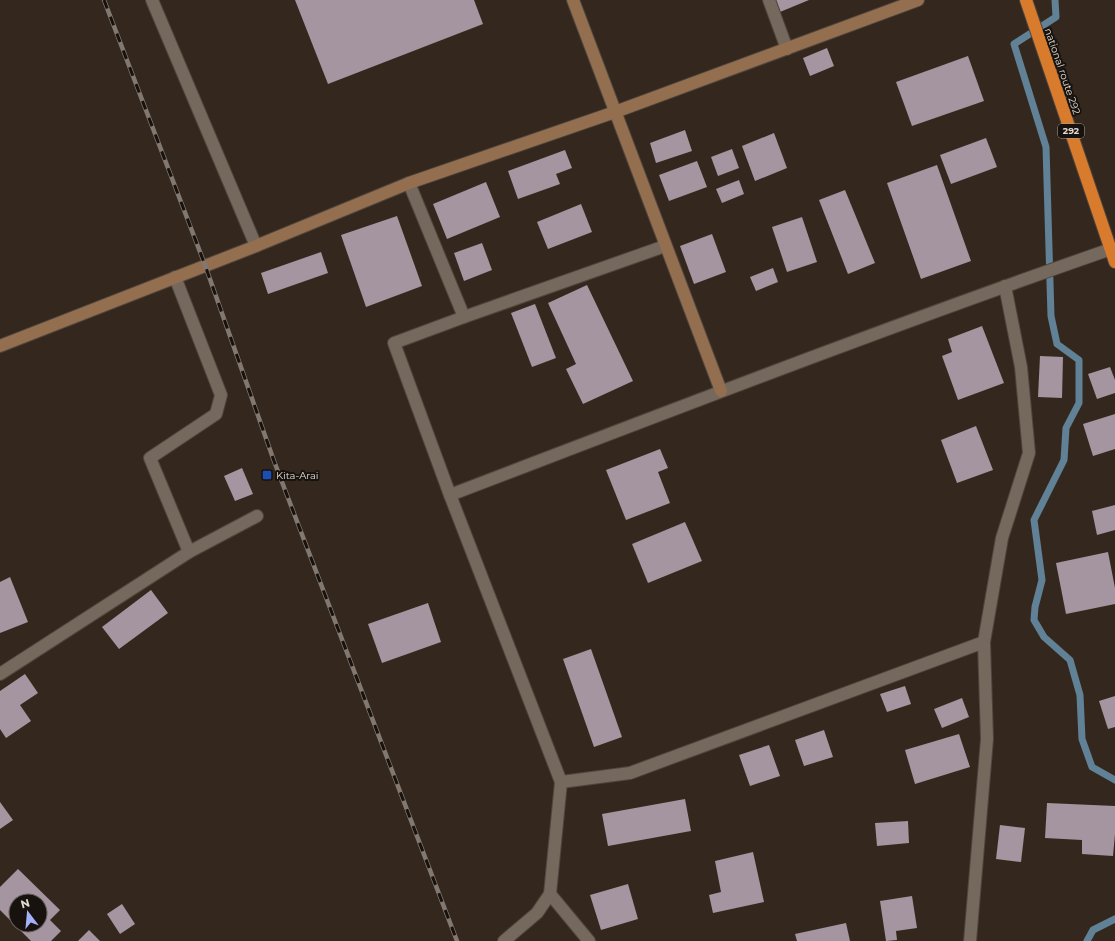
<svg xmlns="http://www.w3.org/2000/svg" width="1115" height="941" viewBox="0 0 1115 941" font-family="Montserrat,sans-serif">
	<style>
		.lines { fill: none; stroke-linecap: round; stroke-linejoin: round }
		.stream { stroke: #608196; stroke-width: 7 }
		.building { fill: #a495a0; fill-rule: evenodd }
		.street-casing { stroke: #4f453d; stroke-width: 14 }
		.secondary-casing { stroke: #4f453d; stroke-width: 14 }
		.highway-casing { stroke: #4f453d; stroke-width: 14 }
		.street { stroke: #75685d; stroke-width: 12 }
		.secondary { stroke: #936e4f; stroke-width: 12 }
		.highway { stroke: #d87b2d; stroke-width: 12 }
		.rail-casing { stroke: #837870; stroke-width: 4.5 }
		.rail { stroke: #17120e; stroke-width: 3; stroke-dasharray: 9; stroke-linecap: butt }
		.transit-dot { fill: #1a4fb4; stroke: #17120e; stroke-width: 1.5 }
		.labels { text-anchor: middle; stroke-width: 4; stroke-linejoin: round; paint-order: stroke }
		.shield { fill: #17120e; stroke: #a59e99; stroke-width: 1 }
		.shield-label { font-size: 9px; font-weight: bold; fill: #e2dad4 }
		.street-label { font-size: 10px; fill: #e2dad4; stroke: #17120e }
		.poi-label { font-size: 10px; fill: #e2dad4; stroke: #17120e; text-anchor: start }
	</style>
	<rect width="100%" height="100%" fill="#34281e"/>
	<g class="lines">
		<g class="stream">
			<polyline points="1055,0 1056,17 1014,44 1046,147 1051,316 1057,344 1079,360 1079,403 1066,428 1064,460 1034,520 1042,580 1035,607 1034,620 1044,637 1070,660 1080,695 1082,739 1092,767 1115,780"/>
			<polyline points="1087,941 1093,930 1115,919"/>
		</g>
	</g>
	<g class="building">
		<polygon points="295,0 474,0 483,24 328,84"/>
		<polygon points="775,0 809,0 780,12"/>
		<polygon points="827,48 834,66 810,76 803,58"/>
		<polygon points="968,56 984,101 912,126 896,82"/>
		<polygon points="685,130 692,151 656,163 650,143"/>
		<polygon points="774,133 787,168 755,181 742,146"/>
		<polygon points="986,138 997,167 951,184 940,155"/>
		<polygon points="732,149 739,168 718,176 711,157"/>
		<polygon points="565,150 572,168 556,174 560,184 518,199 508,171"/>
		<polygon points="697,161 707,187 669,201 659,175"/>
		<polygon points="937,165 971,261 921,279 887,183"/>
		<polygon points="739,180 744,194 722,203 716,189"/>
		<polygon points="486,182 500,217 447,239 433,204"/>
		<polygon points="845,190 875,263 848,274 819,200"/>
		<polygon points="581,204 592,232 548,249 537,222"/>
		<polygon points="397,216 422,286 366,307 341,235"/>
		<polygon points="802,217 817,262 787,272 772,227"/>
		<polygon points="712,234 726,272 694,284 680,246"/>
		<polygon points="482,243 492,270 464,281 454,253"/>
		<polygon points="321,252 328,273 268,294 261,273"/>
		<polygon points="773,268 778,282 756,291 750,277"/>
		<polygon points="587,285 633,381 583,404 566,369 576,364 548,303"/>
		<polygon points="535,304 556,358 532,367 511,313"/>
		<polygon points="982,326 1004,383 958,400 942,356 952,352 948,339"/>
		<polygon points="1040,356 1063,357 1062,398 1038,397"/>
		<polygon points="1110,367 1115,380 1115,393 1097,399 1088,374"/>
		<polygon points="1115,414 1115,449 1093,456 1083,424"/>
		<polygon points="976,426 993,470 957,483 941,440"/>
		<polygon points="660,449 668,468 658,472 670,503 626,520 606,470"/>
		<polygon points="242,468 253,494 235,501 224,476"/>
		<polygon points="1115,505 1115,530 1097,535 1092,511"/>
		<polygon points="685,522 702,561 648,583 632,544"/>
		<polygon points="1108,552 1115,588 1115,604 1066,614 1056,563"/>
		<polygon points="10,577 28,622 0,633 0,582"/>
		<polygon points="151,590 168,613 119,649 102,627"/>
		<polygon points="428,603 441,642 382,663 368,624"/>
		<polygon points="591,649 622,737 594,747 563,659"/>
		<polygon points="25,674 38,693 20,705 31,721 6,738 0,729 0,691"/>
		<polygon points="905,686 911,704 887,712 880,694"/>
		<polygon points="1115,696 1115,727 1108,729 1099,701"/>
		<polygon points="962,698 969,717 942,728 934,709"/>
		<polygon points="824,730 833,757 804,766 795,740"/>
		<polygon points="959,734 970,767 915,784 905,750"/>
		<polygon points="769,745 780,776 750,786 739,755"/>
		<polygon points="685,799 691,831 608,846 602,814"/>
		<polygon points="0,802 13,820 0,829"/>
		<polygon points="1047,803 1115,806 1115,834 1113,856 1082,854 1082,840 1045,838"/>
		<polygon points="908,821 909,843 877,846 875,823"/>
		<polygon points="1000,825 1025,828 1021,862 996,859"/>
		<polygon points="753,852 764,902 713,913 709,895 721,892 715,861"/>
		<path d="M18 869 60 910 50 920 61 931 51 941H31L0 910V887ZM16 901H40V925H16Z"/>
		<polygon points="628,884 638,919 601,930 590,895"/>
		<polygon points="912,896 917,928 896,931 897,940 886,941 880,901"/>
		<polygon points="122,904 135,924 120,934 107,914"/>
		<polygon points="846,923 850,941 797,941 795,934"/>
		<polygon points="89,930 100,941 78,941"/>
	</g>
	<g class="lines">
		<defs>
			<g id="street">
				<polyline points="152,0 256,246"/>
				<polyline points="769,0 787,49"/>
				<polyline points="409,183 464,317"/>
				<polyline points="175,277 221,395 216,414 150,458 189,552"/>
				<path d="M450 495C670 411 889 326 1111 249"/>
				<polyline points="0,674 189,552 257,516"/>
				<polyline points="561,782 630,773 984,642"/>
				<polyline points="550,894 589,941"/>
				<polyline points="504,941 537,913 550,894 561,782 450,495 394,343 464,317 665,246"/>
				<polyline points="970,941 987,739 984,642 1002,538 1029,453 1021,367 1005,286"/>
			</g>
			<g id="secondary">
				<polyline points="573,0 721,391"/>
				<polyline points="0,346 256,246 409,183 615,112 918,0"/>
			</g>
			<polyline id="highway" points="1026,0 1115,262"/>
		</defs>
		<use href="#street" class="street-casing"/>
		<use href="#secondary" class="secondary-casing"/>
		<use href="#highway" class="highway-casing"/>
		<use href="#street" class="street"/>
		<use href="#secondary" class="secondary"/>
		<use href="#highway" class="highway"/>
		<defs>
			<polyline id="rail" points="104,0 205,265 274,461 457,941"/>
		</defs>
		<use href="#rail" class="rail-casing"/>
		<use href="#rail" class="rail"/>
	</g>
	<rect class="transit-dot" x="262" y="470" width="10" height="10" rx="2"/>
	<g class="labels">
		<rect class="shield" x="1058" y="124" width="26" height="14" rx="3"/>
		<g class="shield-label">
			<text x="1071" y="134">292</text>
		</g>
		<g class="street-label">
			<text transform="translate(1063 71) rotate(71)" y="4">national route 292</text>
		</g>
		<g class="poi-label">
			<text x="276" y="479">Kita-Arai</text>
		</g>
	</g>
	<g transform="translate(28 913) rotate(344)"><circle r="19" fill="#17120e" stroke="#68625d"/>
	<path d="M0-3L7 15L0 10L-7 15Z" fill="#a6b1fc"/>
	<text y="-6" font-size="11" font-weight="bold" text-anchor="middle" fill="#e2dad4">N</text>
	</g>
</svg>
